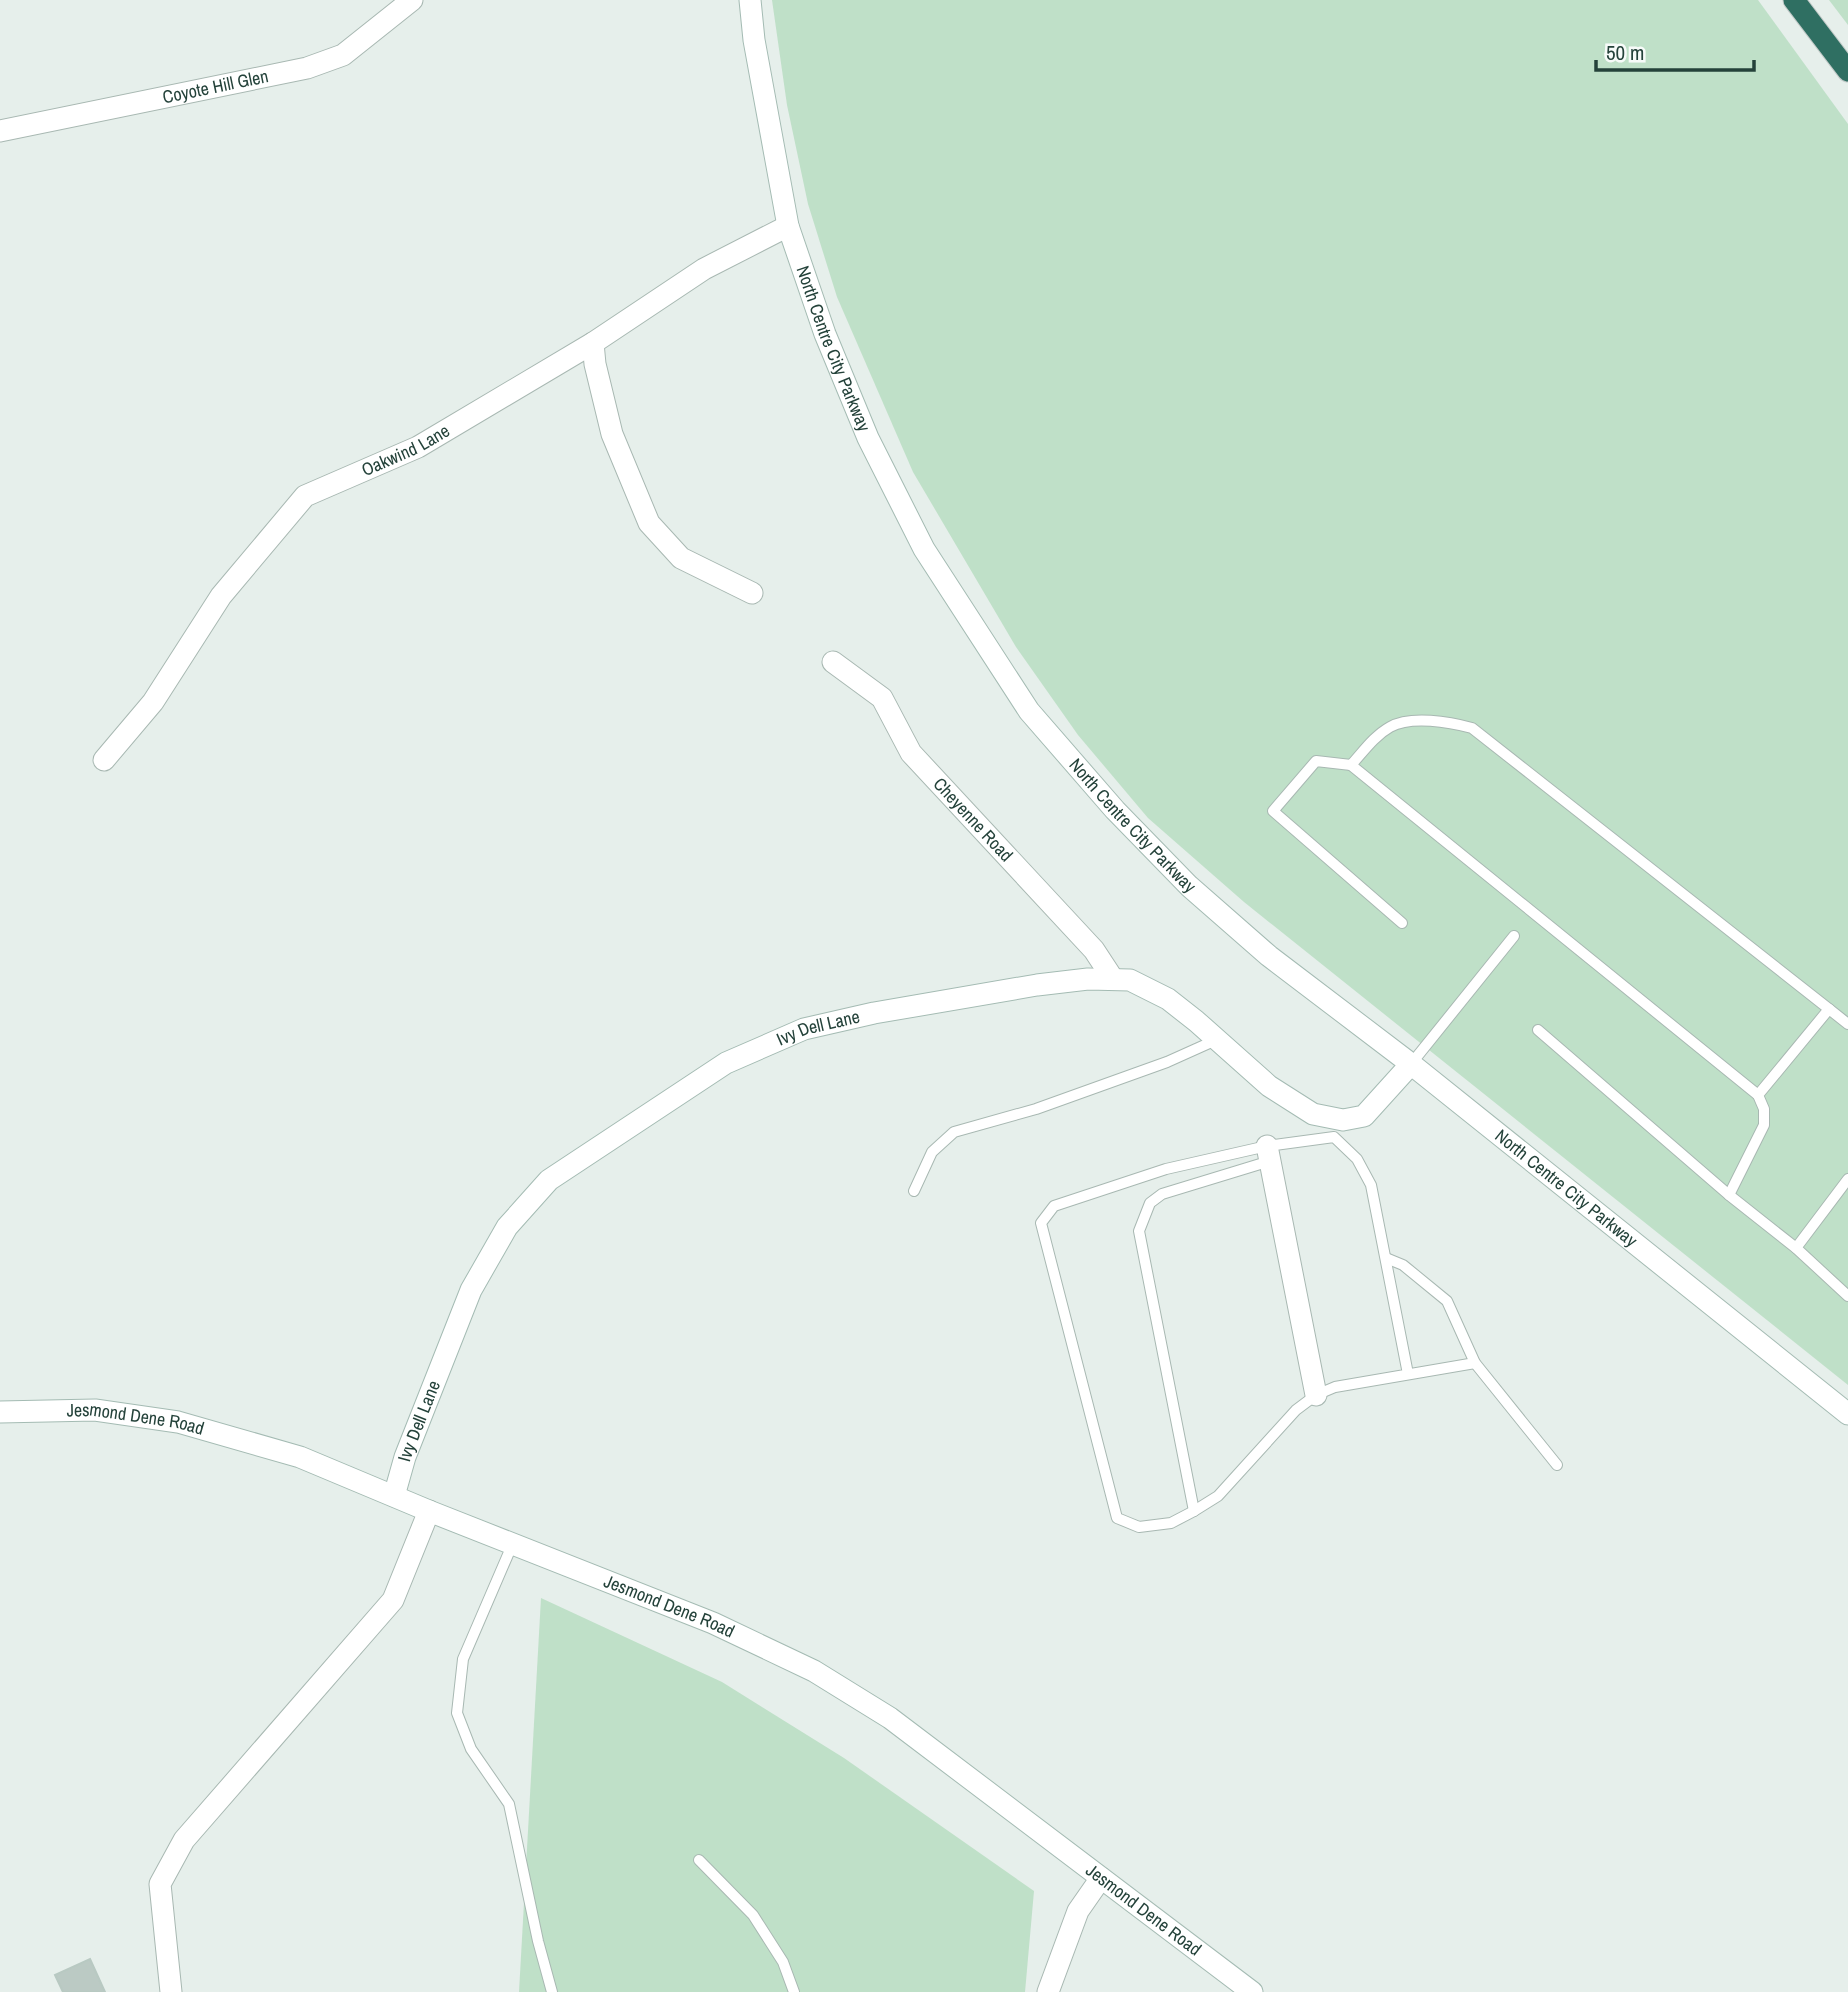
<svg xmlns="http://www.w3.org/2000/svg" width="1848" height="1992" viewBox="0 0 1848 1992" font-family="'Archivo Narrow',sans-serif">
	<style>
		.green { fill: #bfe0c8 }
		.building { fill: #bbcac4; stroke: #b8c9c2; stroke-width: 2 }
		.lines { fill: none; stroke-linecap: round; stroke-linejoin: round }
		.lane-casing { stroke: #a8b8b2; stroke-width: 12 }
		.street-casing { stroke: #a8b8b2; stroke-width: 23 }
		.secondary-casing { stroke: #a4bbb3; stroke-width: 23 }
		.highway-casing { stroke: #c2cac8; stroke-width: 23 }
		.lane { stroke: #fff; stroke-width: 10 }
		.street { stroke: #fff; stroke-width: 21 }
		.secondary { stroke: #fff; stroke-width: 21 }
		.highway { stroke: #2f6f62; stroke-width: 21 }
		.labels { text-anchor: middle; stroke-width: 6; stroke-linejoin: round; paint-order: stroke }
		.street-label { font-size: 18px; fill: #24423a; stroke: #f7fbf9 }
	</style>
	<rect width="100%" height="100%" fill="#e6efeb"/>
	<g class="green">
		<polygon points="772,0 1758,0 1848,124 1848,1385 1244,902 1148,818 1078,735 1016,647 913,472 837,297 808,204 787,105"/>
		<polygon points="1829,0 1848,0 1848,25"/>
		<polygon points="541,1598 722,1682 844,1758 1034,1891 1025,1992 519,1992"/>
	</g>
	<polygon class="building" points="90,1959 105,1992 63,1992 55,1975"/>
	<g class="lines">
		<defs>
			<g id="lane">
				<polyline points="1351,765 1316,761 1273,811 1402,923"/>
				<polyline points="1538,1030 1729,1195 1796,1248 1848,1296"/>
				<polyline points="1411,1064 1514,936"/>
				<path d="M1758 1095 1351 765C1363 752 1374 736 1390 727 1411 715 1450 722 1472 728L1829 1009"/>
				<polyline points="914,1191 932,1152 954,1132 1036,1109 1167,1062 1216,1040"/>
				<polyline points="1729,1195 1764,1125 1764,1109 1758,1095 1829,1009 1848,1024"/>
				<polyline points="1796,1248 1848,1179"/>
				<polyline points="1386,1258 1403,1265 1447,1301 1475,1363 1557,1465"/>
				<polyline points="1408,1374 1371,1185 1357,1159 1334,1137 1267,1146 1166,1169 1054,1206 1041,1223 1117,1518 1139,1527 1171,1523 1194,1511 1218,1496 1296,1410 1316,1395 1335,1387 1475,1363"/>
				<polyline points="1194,1511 1139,1231 1150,1203 1162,1194 1270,1161"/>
				<polyline points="513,1543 463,1659 457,1713 471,1749 509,1804 538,1941 552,1992"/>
				<polyline points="699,1860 753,1915 783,1962 794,1992"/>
			</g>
			<g id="street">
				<path id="s1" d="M0 131 307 68 343 55 412 0"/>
				<polyline points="593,343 595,364 612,434 649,523 681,558 752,593"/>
				<path id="s2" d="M833 662 882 698 911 753 1094 950 1113 979"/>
				<path id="s3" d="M104 760 153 702 221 596 305 496 418 447 593 343 704 269 788 226"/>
				<polyline points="1267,1146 1316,1395"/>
				<polyline points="171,1992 160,1884 184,1840 393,1600 429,1511"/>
				<polyline points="1048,1992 1078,1911 1101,1878"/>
			</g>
			<g id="secondary">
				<path id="s4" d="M750 0 754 40 788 226 825 334 868 438 924 549 1029 711 1115 810 1189 886 1269 956 1411 1064 1848 1414"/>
				<path id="s5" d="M0 1412 95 1410 178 1422 300 1457 429 1511 713 1623 814 1671 890 1718 1252 1992"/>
				<path id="s6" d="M394 1496 405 1457 471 1290 507 1227 549 1180 726 1063 804 1029 874 1013 1037 985 1088 979 1130 980 1168 999 1196 1021 1269 1086 1313 1114 1343 1120 1364 1116 1411 1064"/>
			</g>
			<polyline id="highway" points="1794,0 1848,71"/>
		</defs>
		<use href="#lane" class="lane-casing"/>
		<use href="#street" class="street-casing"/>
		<use href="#secondary" class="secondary-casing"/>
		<use href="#highway" class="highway-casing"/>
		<use href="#lane" class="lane"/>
		<use href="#street" class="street"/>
		<use href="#secondary" class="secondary"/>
		<use href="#highway" class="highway"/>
	</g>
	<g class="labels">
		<g class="street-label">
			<text dy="6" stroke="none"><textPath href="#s1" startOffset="220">Coyote Hill Glen</textPath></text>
			<text dy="6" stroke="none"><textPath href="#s4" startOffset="360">North Centre City Parkway</textPath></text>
			<text dy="6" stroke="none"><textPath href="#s3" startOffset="443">Oakwind Lane</textPath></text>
			<text dy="6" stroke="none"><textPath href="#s2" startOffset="214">Cheyenne Road</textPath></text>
			<text dy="6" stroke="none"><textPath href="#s4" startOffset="928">North Centre City Parkway</textPath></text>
			<text dy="6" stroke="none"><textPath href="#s6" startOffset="667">Ivy Dell Lane</textPath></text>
			<text dy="6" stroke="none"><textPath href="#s4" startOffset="1494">North Centre City Parkway</textPath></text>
			<text dy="6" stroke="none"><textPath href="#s5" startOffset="136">Jesmond Dene Road</textPath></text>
			<text dy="6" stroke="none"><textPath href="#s6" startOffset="79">Ivy Dell Lane</textPath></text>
			<text dy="6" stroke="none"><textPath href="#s5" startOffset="704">Jesmond Dene Road</textPath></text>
			<text dy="6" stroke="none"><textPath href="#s5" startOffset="1270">Jesmond Dene Road</textPath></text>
		</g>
	</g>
	<path d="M1596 60v10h158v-10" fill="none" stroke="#24423a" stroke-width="3.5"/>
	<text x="1606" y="60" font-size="21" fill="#24423a" stroke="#f7fbf9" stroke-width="5" paint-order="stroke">50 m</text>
</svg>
